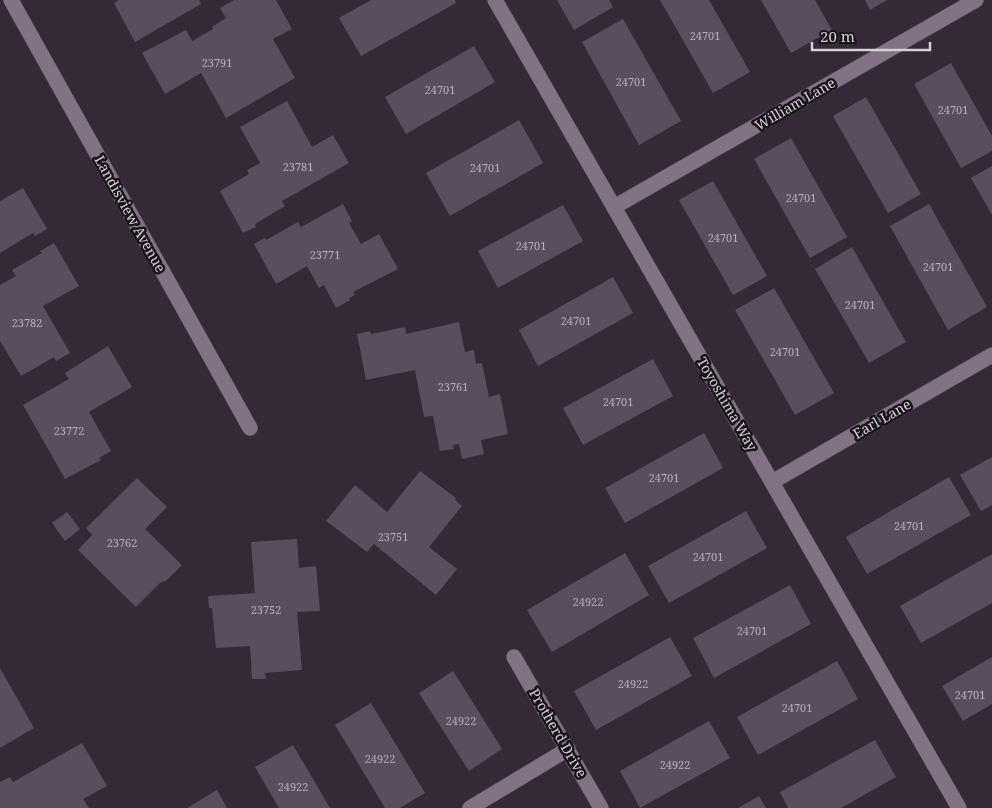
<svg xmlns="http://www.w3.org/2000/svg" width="992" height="808" viewBox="0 0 992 808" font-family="'Noto Serif',serif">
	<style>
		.building { fill: #5a4d5d }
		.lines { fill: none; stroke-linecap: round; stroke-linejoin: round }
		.street-casing { stroke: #504753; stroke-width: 16 }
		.street { stroke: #817384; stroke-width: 15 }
		.labels { text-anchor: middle; stroke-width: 5; stroke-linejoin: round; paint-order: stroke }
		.number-label { font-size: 11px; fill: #b8afba }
		.street-label { font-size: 14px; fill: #d7d0d9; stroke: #19141a }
	</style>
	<rect width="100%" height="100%" fill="#352937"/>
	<g class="building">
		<polygon points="119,0 199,0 201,4 135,42 114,3"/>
		<polygon points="234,0 276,0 292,29 273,39 295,78 226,118 201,73 165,94 142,53 186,30 192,41 213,29 212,27 226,18 220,8"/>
		<polygon points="371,0 455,0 456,3 361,56 339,18"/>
		<polygon points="557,0 609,0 613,7 574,30"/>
		<polygon points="660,0 709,0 750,72 713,93"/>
		<polygon points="761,0 815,0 832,30 791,53"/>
		<polygon points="865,0 887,0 870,10"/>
		<polygon points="623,19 681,121 639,145 582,42"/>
		<polygon points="474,46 495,82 406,134 385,97"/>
		<polygon points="951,63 992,136 992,151 961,168 914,84"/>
		<polygon points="866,97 921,194 888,213 833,116"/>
		<polygon points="287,101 312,147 333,135 349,163 282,201 285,206 255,224 256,227 243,233 220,191 249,174 247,170 260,163 240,127"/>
		<polygon points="519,120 543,163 450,216 426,173"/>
		<polygon points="791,138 847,237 810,258 754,159"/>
		<polygon points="992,166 992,215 971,178"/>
		<polygon points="713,181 767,276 733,295 679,200"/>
		<polygon points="23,188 47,229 35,236 33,233 0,253 0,201"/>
		<polygon points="343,204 352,221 349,223 361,244 379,234 398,269 353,292 355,295 349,298 350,300 336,308 324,285 319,288 307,266 276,284 254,244 265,238 266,240 298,222 301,227"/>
		<polygon points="929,204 987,307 948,330 890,226"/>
		<polygon points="563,205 583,241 498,288 478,251"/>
		<polygon points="54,243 79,286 43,306 70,353 56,361 54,357 21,376 0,341 0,285 16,276 12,270 42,253 40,251"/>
		<polygon points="852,247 906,342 869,363 815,269"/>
		<polygon points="613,277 633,313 538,366 519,330"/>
		<polygon points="774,288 834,393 795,415 735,310"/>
		<polygon points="459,322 465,352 474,350 476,364 482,363 489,397 500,394 508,434 481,440 484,454 462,459 459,444 453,445 454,449 440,451 433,416 424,417 415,370 366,380 357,334 370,331 371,334 405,327 406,334"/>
		<polygon points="108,346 132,387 89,412 111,451 99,458 101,460 65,479 23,405 69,379 65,373"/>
		<polygon points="653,359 673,396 583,445 563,408"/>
		<polygon points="704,433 723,468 625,523 605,488"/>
		<polygon points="992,457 992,505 981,511 960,475"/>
		<polygon points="420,471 456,498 455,500 462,506 429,547 457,569 436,595 374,544 367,552 326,521 355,485 387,512"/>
		<polygon points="949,477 971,515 867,574 846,537"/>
		<polygon points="137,478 167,507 145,529 182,565 166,581 160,583 136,607 78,550 92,535 86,528"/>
		<polygon points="746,511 767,548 669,603 648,566"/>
		<polygon points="67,512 80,529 65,541 52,523"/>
		<polygon points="297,539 299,568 316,566 320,611 297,612 302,670 265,673 266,679 252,679 250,646 216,648 212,608 209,608 208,596 255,593 251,542"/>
		<polygon points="625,553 649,595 552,652 527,610"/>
		<polygon points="992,554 992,603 921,643 900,606"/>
		<polygon points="790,585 811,624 714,678 693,638"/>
		<polygon points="670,637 692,676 596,730 574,691"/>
		<polygon points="992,657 992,704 963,721 942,686"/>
		<polygon points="837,661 858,699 758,755 737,717"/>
		<polygon points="0,668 34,728 0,748"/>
		<polygon points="453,671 502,749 469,771 419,693"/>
		<polygon points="371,703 425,793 400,808 385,808 335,725"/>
		<polygon points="709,721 730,758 640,808 620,771"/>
		<polygon points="875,740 896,777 841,808 788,808 780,792"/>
		<polygon points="82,743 107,786 83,799 89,808 0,808 0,782 10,777 13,782"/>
		<polygon points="293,745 330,808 279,808 255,767"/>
		<polygon points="217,790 227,808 187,808"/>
		<polygon points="759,796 766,808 738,808"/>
	</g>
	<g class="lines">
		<defs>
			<g id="street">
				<polyline points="11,0 250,428"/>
				<polyline points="495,0 959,808"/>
				<polyline points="614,207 976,0"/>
				<polyline points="772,482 992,355"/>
				<polyline points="514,657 601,808"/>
				<polyline points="470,808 568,749"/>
			</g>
		</defs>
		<use href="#street" class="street-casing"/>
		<use href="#street" class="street"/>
	</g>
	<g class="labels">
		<g class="number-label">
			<text x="705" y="40">24701</text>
			<text x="217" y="67">23791</text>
			<text x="631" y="86">24701</text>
			<text x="440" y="94">24701</text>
			<text x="953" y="114">24701</text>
			<text x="298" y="171">23781</text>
			<text x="485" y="172">24701</text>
			<text x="801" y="202">24701</text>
			<text x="723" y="242">24701</text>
			<text x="531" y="250">24701</text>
			<text x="325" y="259">23771</text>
			<text x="938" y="271">24701</text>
			<text x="860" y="309">24701</text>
			<text x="576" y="325">24701</text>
			<text x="27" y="327">23782</text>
			<text x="785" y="356">24701</text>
			<text x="453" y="391">23761</text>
			<text x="618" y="406">24701</text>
			<text x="69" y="435">23772</text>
			<text x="664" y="482">24701</text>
			<text x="909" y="530">24701</text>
			<text x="393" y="541">23751</text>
			<text x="122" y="547">23762</text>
			<text x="708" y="561">24701</text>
			<text x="588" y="606">24922</text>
			<text x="266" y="614">23752</text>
			<text x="752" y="635">24701</text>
			<text x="633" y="688">24922</text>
			<text x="970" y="699">24701</text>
			<text x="797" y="712">24701</text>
			<text x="461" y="725">24922</text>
			<text x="380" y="763">24922</text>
			<text x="675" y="769">24922</text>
			<text x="293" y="791">24922</text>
		</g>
		<g class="street-label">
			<text transform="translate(795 104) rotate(-30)" y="5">William Lane</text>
			<text transform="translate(130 214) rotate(61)" y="5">Landisview Avenue</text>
			<text transform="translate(727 404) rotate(60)" y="5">Toyoshima Way</text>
			<text transform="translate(882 419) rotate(-30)" y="5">Earl Lane</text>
			<text transform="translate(558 733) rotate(60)" y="5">Protherd Drive</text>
		</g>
	</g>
	<path d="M812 42v8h118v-8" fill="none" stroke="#d7d0d9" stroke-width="2.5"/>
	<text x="820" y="42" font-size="15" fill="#d7d0d9" stroke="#19141a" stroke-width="4" paint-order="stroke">20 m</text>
</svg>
